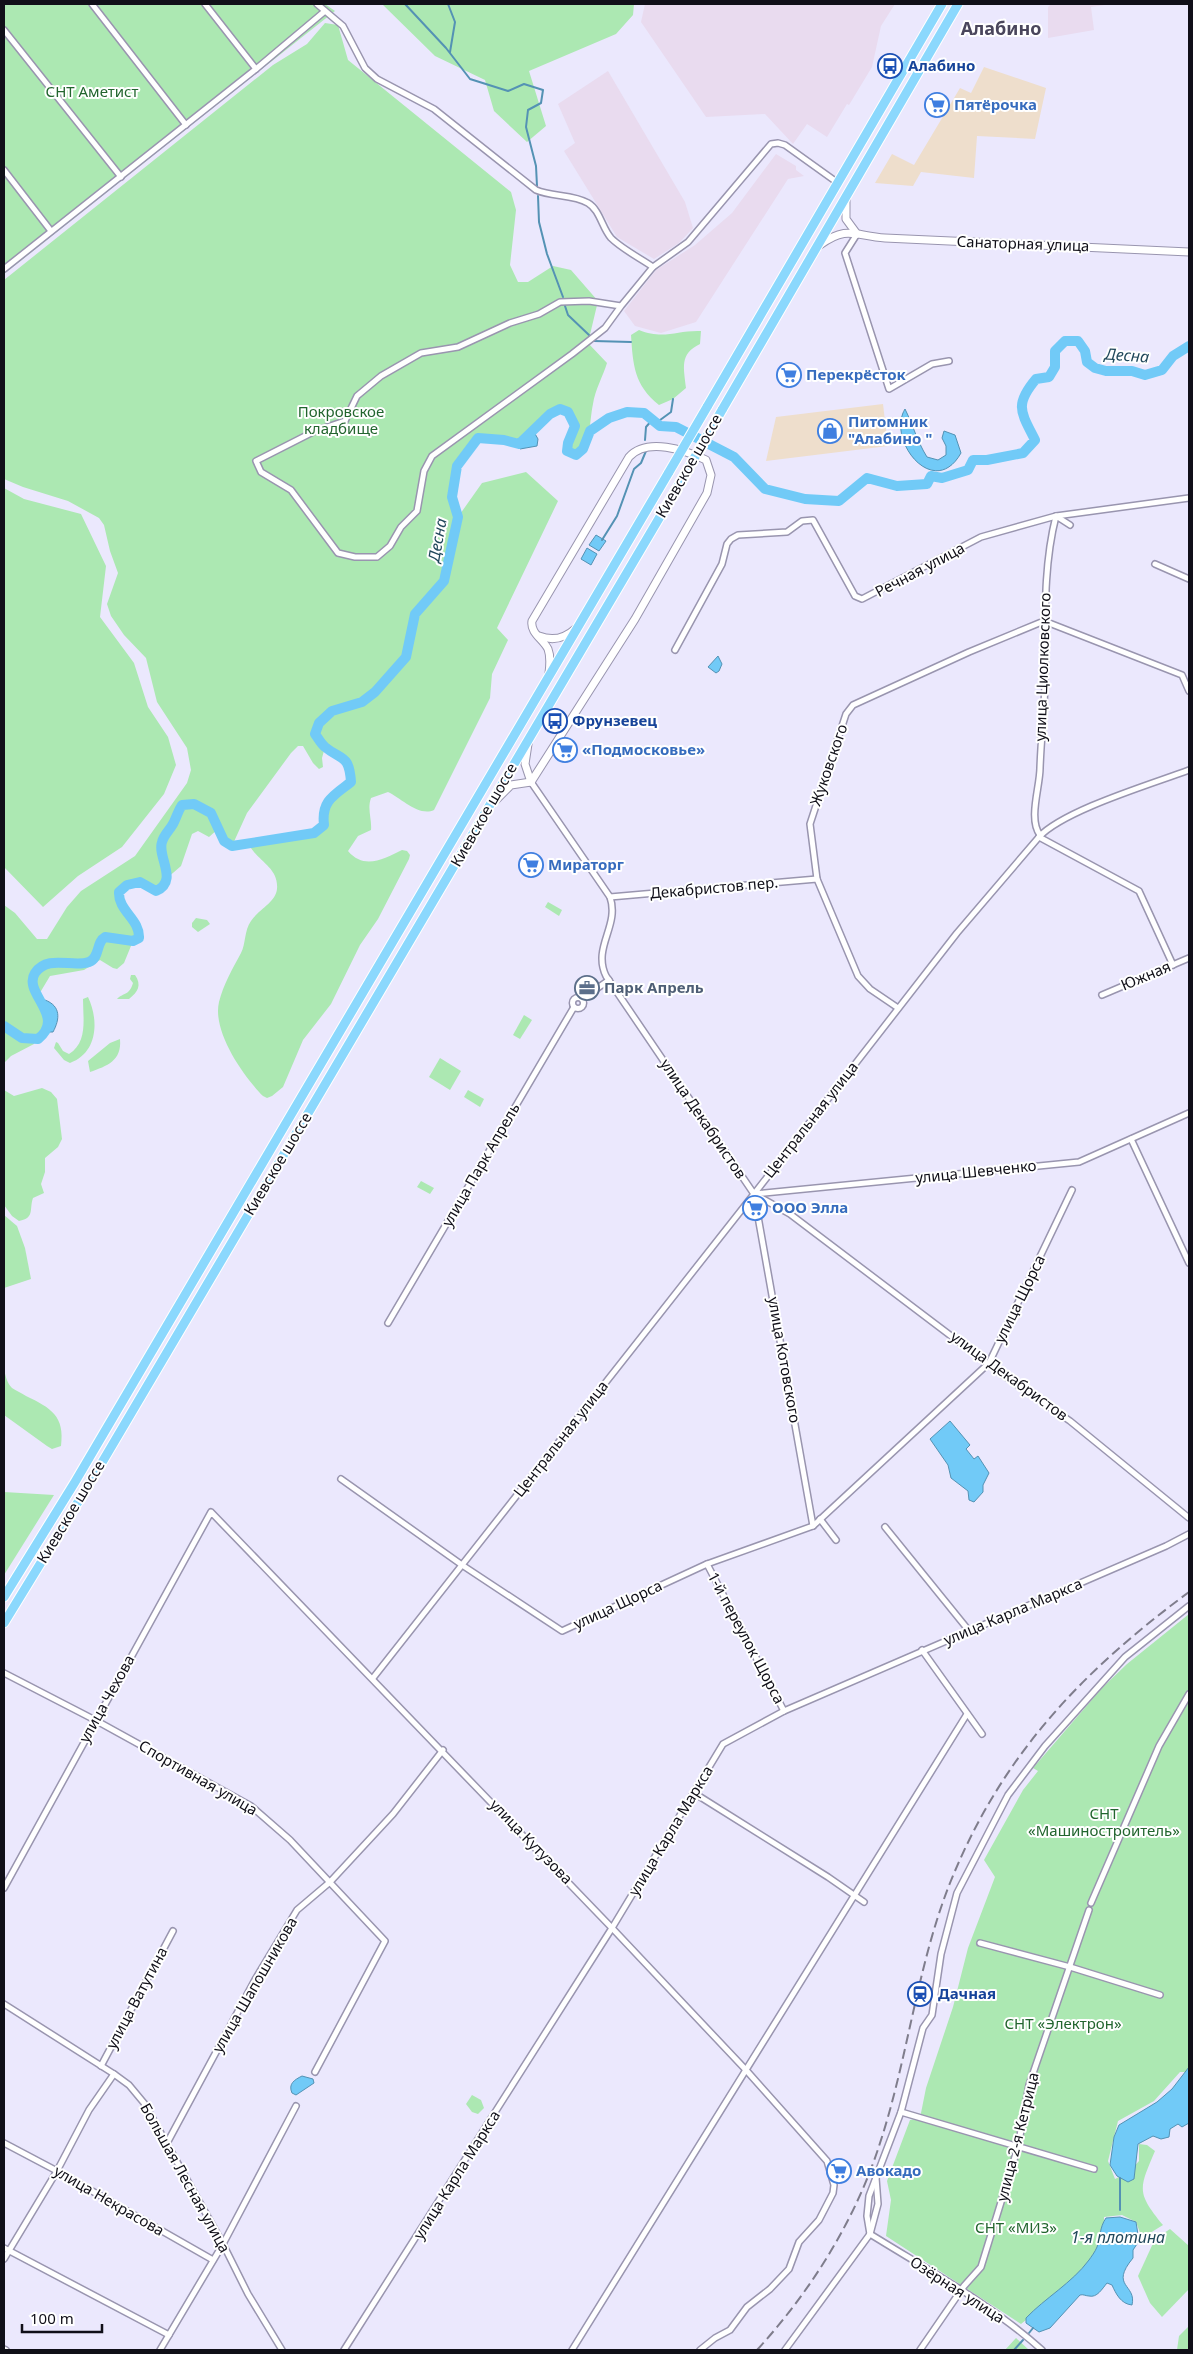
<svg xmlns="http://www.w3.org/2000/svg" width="1193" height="2354" viewBox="0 0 1193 2354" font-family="'Noto Sans',sans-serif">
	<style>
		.commercial { fill: #eedecc }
		.industrial { fill: #e9dbef }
		.green { fill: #ace8b2 }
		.water { fill: #71caf7; stroke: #5492b4 }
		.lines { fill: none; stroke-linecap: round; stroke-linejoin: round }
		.stream { stroke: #5492b4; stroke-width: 2 }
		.river { stroke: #71caf7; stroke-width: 10 }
		.street-casing { stroke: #9995af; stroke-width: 8 }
		.secondary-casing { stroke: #9995af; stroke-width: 9 }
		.highway-casing { stroke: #fff; stroke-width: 11 }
		.street { stroke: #fff; stroke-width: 5 }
		.secondary { stroke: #fff; stroke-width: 7 }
		.highway { stroke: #8bd8fd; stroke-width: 9 }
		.rail { stroke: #7f7d8c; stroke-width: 2; stroke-dasharray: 10 5; stroke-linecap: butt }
		.highway-bridge-casing { stroke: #fff; stroke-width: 11; stroke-linecap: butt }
		.highway-bridge { stroke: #8bd8fd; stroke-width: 9 }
		.labels { text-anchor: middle; stroke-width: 4; stroke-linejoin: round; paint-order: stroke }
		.transit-label { font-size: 15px; font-weight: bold; fill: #164399; stroke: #fff; text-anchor: start }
		.park-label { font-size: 15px; fill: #22652e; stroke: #fff }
		.shop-label { font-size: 15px; font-weight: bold; fill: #366cbe; stroke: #fff; text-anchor: start }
		.street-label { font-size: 15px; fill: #100f18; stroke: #fff }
		.service-label { font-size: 15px; font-weight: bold; fill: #4e5e75; stroke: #fff; text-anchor: start }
		.water-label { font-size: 16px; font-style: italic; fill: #21485b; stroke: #fff }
		.quarter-label { font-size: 18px; font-weight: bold; fill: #4a465c; stroke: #fff }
	</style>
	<rect width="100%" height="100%" fill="#ebe8fd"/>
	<g class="commercial">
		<polygon points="984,67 1046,88 1035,139 977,136 974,178 921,172 913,186 875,183 892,154 914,165 960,88 971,93"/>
		<polygon points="883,404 888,446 766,461 776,417"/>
	</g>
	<g class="industrial">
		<polygon points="645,4 895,4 881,26 872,67 849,105 847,104 827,137 807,124 793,144 765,114 706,117 641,22"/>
		<polygon points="1051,4 1112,4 1091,7 1094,30 1048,38 1048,7"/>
		<polygon points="608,71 685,202 693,228 679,243 654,259 617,237 564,151 575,143 558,104"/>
		<polygon points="776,154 796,166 796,170 804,176 788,179 696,322 661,333 635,326 624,311 656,270 695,245 732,213"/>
	</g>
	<g class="green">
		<polygon points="4,4 325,4 335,11 4,274"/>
		<polygon points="382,4 634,4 633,15 616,34 529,71 546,126 527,142 494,111 485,80 435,56"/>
		<path d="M325 23 338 25 348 60 511 192 516 210 510 265 518 282H528L553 266 571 270 598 301 588 343 607 363C603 376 595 390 593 404 589 423 592 441 576 455L567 451 568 443 575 426 568 412 560 409 550 414 519 444 504 440 478 438C471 446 460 457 457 467 451 482 450 503 458 517L482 483 526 472 558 501 497 628 508 640 492 674 490 698 434 810C419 817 401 798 388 792L371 798C367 809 372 819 371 830L358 836 348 851C364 870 384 859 402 850L407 851 410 855 409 859 378 919 360 945 331 1004 303 1040 283 1087 272 1096 267 1098 263 1096C243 1076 212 1031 219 1002 223 985 233 968 241 953 246 943 244 931 251 921 258 910 276 902 277 889 279 866 255 861 248 842L314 833 324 825C321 801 334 795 351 782 350 759 343 757 325 747L322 758 323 767 319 769 313 763 303 746H298L291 753 247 813 232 846 224 841 218 829 209 837 198 831 192 834 181 866 166 879 159 890 156 891 140 882 121 889C110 909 148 922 137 940L133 941 124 963 117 969 113 968 100 960 84 970 50 976 41 991 36 992 47 1019 45 1032 35 1040 34 1044 11 1056 4 1063V905L15 913 37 939H47L67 907 81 891 135 856 187 783 191 770 187 748 157 702 146 658 124 635 111 616 107 604 118 573 110 551 104 525 99 518 68 501 23 487 4 479V280L273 65 307 44Z"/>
		<path d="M639 330C664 340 677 330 701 331L700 344C679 354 684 368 686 388L673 399 659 405C634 385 633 365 631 335Z"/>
		<polygon points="4,488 24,499 81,514 106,566 100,617 134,663 148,707 168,737 176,765 164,794 122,847 78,876 43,907 4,867"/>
		<polygon points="548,902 562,910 559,916 545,907"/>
		<polygon points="196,918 207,920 210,924 198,932 192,927 192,923"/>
		<path d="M131 975H135C142 985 138 992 129 999H117C124 992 129 996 133 983L130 979Z"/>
		<path d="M88 997C99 1020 98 1053 70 1063L64 1060 54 1048 56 1042 58 1043 63 1051 69 1054C88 1042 83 1019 83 999Z"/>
		<polygon points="524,1015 532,1020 520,1039 513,1035"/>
		<path d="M120 1039C122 1061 107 1066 90 1072L88 1061 110 1043Z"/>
		<polygon points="440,1058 461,1071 450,1090 429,1077"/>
		<path d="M42 1088 51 1092 57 1099 62 1139 58 1147 45 1158V1172L41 1184 44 1193 33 1198C29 1209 35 1218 19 1221L12 1216 4 1205V1090L14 1096Z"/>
		<polygon points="468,1090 484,1099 480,1107 464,1097"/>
		<polygon points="421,1181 434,1188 430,1194 417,1187"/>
		<polygon points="4,1215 17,1226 25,1248 31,1279 4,1288"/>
		<path d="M4 1370C6 1377 7 1383 12 1388 16 1391 22 1393 26 1396 51 1408 65 1416 61 1446L52 1449 47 1446 4 1415Z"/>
		<polygon points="4,1492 54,1495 4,1575"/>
		<path d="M1189 1614V2067L1188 2072H1180L1154 2101 1118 2121 1108 2161 1115 2179 1129 2172 1139 2161V2144L1147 2145 1155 2151C1139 2189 1136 2192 1163 2225L1142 2238 1136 2222 1122 2215 1104 2217V2244L1079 2278 1021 2324 886 2236 891 2200 887 2181 910 2120 920 2118 926 2088 953 2007 968 1948 995 1877 984 1860 1023 1790 1038 1771 1033 1768 1102 1688 1127 1664Z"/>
		<polygon points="472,2095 481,2100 484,2108 478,2114 472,2112 466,2104"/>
		<polygon points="1170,2229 1189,2246 1189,2289 1162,2317 1150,2303 1138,2276 1155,2239"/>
		<polygon points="1189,2326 1189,2350 1177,2350 1179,2336"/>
		<polygon points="1016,2338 1029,2350 1005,2350"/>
	</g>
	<g class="water">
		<path d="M905 409C913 425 917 441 927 457L938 460 946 455V446L942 438 944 431 955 435 961 453C934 501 886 440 905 409Z"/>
		<polygon points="534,432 538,439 537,446 520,449 519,444"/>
		<polygon points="596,535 606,541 599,551 589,545"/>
		<polygon points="587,548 597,554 591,565 581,559"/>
		<polygon points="718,656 722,664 719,671 716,673 708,667"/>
		<path d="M45 1000C61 1006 60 1019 53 1032H45L47 1019 41 1001Z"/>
		<polygon points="950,1421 970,1445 966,1449 974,1459 978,1456 989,1473 983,1485 983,1492 974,1502 969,1500 968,1491 951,1478 948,1465 930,1439"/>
		<polygon points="1189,2067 1189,2123 1182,2127 1178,2124 1170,2129 1169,2137 1161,2139 1153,2136 1138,2144 1134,2179 1128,2182 1117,2176 1110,2165 1114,2137 1119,2125 1157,2102 1172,2089"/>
		<path d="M302 2076 313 2079 314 2083 296 2095 292 2093C288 2084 294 2080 302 2076Z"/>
		<path d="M1120 2217 1136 2222 1139 2241 1133 2250V2258C1109 2287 1137 2284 1132 2305 1121 2304 1116 2294 1112 2285L1107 2283C1102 2289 1097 2298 1089 2296 1086 2296 1083 2294 1080 2295L1050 2328 1039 2332 1026 2323V2318C1045 2298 1072 2283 1089 2260 1091 2257 1095 2252 1097 2247 1101 2237 1099 2228 1106 2218Z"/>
	</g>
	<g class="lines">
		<g class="stream">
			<polyline points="405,4 446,48 470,79 508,91 524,84 543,90 541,103 528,110 526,127 536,166 537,186"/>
			<polyline points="448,4 455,22 450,52"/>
			<polyline points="538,196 539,222 547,254 563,297"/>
			<polyline points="565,306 568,315 589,335"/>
			<polyline points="594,341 631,342"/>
			<polyline points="656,423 671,412 673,399"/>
			<polyline points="645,440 646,427 652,420"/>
			<polyline points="602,540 617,516 634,469 641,463 646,451"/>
			<polyline points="1189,1903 1189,1921"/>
			<polyline points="1120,2210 1120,2178"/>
			<polyline points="1029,2333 1033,2328"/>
			<polyline points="1014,2350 1023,2340"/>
		</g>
		<path class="river" d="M4 1026 22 1038 38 1039C67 1016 22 993 35 973 48 954 73 968 89 962 100 958 96 942 105 937L133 941 139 938C140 919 118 911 119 892L127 885 140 882 156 891C179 881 157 857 162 842 164 834 171 829 174 822 177 816 178 811 182 805L194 804 211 813 224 841 232 846 314 833 324 825C321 801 334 795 351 782 349 754 342 761 325 747 321 744 318 738 315 734L319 723 332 711 362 702 375 692 406 657 415 614 444 581 458 517 452 497 457 466 478 438 504 440 519 444 550 414 560 409 568 412 575 426 568 443 567 451 576 455 583 449 590 431 609 418 627 412 644 413 660 426 676 427 734 457 765 489 805 499 839 501 867 478 897 486 927 484 931 476 942 478 968 470 973 460H987L1023 453 1035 440C1021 412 1014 405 1036 379L1049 377 1055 367V351L1065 341H1078L1085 351 1087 362 1095 368 1106 371H1132L1145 375 1162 370 1173 356 1189 346"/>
		<defs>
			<g id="street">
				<polyline points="92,4 186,125"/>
				<polyline points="205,4 256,69"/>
				<path d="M317 4 343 26 365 68 377 79 434 109 536 190C552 197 573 194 588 203 600 210 602 228 611 238 622 249 640 258 653 267L688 242 771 144 778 143 785 145 838 183"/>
				<polyline points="4,30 121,177"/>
				<polyline points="4,170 51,231"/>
				<polyline points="857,234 845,253 889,389 932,364 949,361"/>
				<polyline points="4,269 256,69 325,11"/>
				<polyline points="621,306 605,328 572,354 432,456 424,471 417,511 401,527 390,546 377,557 355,557 338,553 291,490 261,472 256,461 315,431 345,421 357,396 381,376 421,353 458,347 510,323 539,314 560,302 589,301 621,306 653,267"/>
				<polyline points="1155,564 1189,579"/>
				<polyline points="675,650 722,564 727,544 731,539 738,535 787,532 802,521 813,520 855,596 862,599 981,537 1056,516 1189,498"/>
				<path d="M531 782 610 897C620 926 592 947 606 976L754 1194 790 1214 1000 1373 1070 1421 1189 1518"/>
				<path d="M1040 835C1028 819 1040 787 1040 768 1041 740 1044 712 1045 684 1046 627 1042 571 1056 516L1070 525"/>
				<polyline points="1039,837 1139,891 1173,965"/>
				<polyline points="610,897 817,879"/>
				<polyline points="1102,995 1189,958"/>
				<circle cx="578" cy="1003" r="5.5"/>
				<polyline points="582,999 609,980"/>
				<polyline points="898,1008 870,989 858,976 817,879 810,824 846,714 853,705 969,652 1044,621 1182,675 1189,691"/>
				<polyline points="1131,1139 1189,1263"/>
				<polyline points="388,1323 574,1007"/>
				<polyline points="341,1479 462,1565 562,1631 707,1564 813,1526 989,1363 1072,1190"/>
				<polyline points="820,1519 836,1540"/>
				<polyline points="813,1526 754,1194 1079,1162 1189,1113"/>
				<polyline points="885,1527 970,1632"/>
				<polyline points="707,1564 784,1711"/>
				<polyline points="922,1650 982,1734"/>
				<polyline points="4,1673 95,1720 251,1806 290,1840 385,1941 315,2072"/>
				<path d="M373 1678 754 1194 957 933 1039 837C1064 810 1152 784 1189 770"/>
				<polyline points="694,1793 828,1877 864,1902"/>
				<polyline points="4,1888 211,1512 612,1928 746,2070 827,2161 834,2185 833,2193 819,2220 799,2242 789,2269 770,2289 747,2307 730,2330 715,2338 700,2350"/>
				<polyline points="1091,1903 1159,1746 1189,1694"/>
				<polyline points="980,1943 1070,1967 1160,1995"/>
				<polyline points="4,2004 114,2074 129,2085 144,2103 223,2244 248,2294 282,2350"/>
				<polyline points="101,2066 173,1931"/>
				<polyline points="901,2112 1094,2169"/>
				<polyline points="4,2143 57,2171 213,2260"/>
				<polyline points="166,2145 256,1978 297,1910 330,1882 393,1814 443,1750"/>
				<polyline points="870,2234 867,2216 869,2196 901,2112 923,2028 932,2015 941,1954 957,1893 1008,1795 1045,1746 1125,1657 1189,1606"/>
				<path d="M870 2234C928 2270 991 2304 1042 2350"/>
				<polyline points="4,2248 169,2335"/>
				<polyline points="4,2259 57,2171 89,2110 114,2074"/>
				<polyline points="4,2349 6,2350"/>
				<polyline points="160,2350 223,2244 296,2106"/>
				<polyline points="344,2350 612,1928 723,1744 784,1711 1166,1546 1189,1534"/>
				<polyline points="572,2350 967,1714"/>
				<polyline points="785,2350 870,2234 878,2204 876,2178"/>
				<polyline points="920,2350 964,2286 981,2267 1018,2147 1029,2085 1089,1910"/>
			</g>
			<g id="secondary">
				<polyline points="846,198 846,219 857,234"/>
				<path d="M820 245C847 225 855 236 885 238L1189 252"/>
				<path d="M539 636C552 641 564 639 575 629"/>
				<polyline points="528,744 525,764 531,782"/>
				<path d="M531 782 635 619 707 493 711 475 706 460C685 450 647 437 629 457L532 621C530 633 543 639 548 649 551 657 550 665 549 673"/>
				<polyline points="496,800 511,785 531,782"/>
			</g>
			<g id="highway">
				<polyline points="707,407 942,4"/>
				<polyline points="722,410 958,4"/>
				<polyline points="4,1597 75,1482 669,472"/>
				<polyline points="4,1623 97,1471 684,476"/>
			</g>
		</defs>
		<use href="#street" class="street-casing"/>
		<use href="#secondary" class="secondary-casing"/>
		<use href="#highway" class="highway-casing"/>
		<use href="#street" class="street"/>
		<use href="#secondary" class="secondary"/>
		<use href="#highway" class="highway"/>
		<path class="rail" d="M757 2350C811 2291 856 2219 880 2143 908 2058 917 1966 950 1883 1001 1756 1081 1672 1189 1592"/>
		<defs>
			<g id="highway-bridge">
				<polyline points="669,472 707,407"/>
				<polyline points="684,476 722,410"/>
			</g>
		</defs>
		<use href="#highway-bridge" class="highway-bridge-casing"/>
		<use href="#highway-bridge" class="highway-bridge"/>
	</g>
	<defs>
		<symbol id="bus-ring" viewBox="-11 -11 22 22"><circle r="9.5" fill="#fff" stroke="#1a4fb4" stroke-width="1.5"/><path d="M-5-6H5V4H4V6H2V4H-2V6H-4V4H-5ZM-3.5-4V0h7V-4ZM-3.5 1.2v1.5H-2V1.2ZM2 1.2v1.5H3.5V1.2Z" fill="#1a4fb4"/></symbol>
		<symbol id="supermarket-ring" viewBox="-11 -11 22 22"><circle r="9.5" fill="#fff" stroke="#3f7fe0" stroke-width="1.5"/><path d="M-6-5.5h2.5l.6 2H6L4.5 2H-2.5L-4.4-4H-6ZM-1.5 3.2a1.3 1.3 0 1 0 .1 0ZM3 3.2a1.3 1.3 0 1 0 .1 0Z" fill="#3f7fe0"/></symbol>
		<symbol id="shop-ring" viewBox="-11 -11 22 22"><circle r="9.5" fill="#fff" stroke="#3f7fe0" stroke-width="1.5"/><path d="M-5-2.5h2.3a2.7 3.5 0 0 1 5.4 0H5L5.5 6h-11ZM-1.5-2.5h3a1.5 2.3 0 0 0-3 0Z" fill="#3f7fe0"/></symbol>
		<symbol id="office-ring" viewBox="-11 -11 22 22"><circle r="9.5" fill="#fff" stroke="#5c6f8a" stroke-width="1.5"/><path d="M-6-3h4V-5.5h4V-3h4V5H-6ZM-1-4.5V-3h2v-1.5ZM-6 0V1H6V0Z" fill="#5c6f8a"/></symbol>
		<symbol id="station-ring" viewBox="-11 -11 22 22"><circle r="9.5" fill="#fff" stroke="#1a4fb4" stroke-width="1.5"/><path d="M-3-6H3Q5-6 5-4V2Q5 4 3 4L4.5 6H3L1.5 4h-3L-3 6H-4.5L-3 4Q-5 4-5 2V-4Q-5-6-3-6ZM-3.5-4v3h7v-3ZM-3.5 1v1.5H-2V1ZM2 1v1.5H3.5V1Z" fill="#1a4fb4"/></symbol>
	</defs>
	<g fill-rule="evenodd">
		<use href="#bus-ring" x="876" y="52" width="28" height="28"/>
		<use href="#supermarket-ring" x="923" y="91" width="28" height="28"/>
		<use href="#supermarket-ring" x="775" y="361" width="28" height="28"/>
		<use href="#shop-ring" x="816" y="417" width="28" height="28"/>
		<use href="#bus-ring" x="541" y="707" width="28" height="28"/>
		<use href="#supermarket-ring" x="551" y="736" width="28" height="28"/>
		<use href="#supermarket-ring" x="517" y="851" width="28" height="28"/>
		<use href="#office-ring" x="573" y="974" width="28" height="28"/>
		<use href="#supermarket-ring" x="741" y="1194" width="28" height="28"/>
		<use href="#station-ring" x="906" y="1980" width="28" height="28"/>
		<use href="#supermarket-ring" x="825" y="2157" width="28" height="28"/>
	</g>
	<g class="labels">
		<g class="transit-label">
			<text x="908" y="71">Алабино</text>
			<text x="572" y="726">Фрунзевец</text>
			<text x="938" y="1999">Дачная</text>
		</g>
		<g class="park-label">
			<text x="92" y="97">СНТ Аметист</text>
			<text x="341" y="417">Покровское<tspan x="341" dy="17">кладбище</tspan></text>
			<text x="1104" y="1819">СНТ<tspan x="1104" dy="17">«Машиностроитель»</tspan></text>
			<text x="1063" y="2029">СНТ «Электрон»</text>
			<text x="1016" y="2233">СНТ «МИЗ»</text>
		</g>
		<g class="shop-label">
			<text x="954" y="110">Пятёрочка</text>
			<text x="806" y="380">Перекрёсток</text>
			<text x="848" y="427">Питомник<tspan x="848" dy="17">"Алабино "</tspan></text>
			<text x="582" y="755">«Подмосковье»</text>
			<text x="548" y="870">Мираторг</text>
			<text x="772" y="1213">ООО Элла</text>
			<text x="856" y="2176">Авокадо</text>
		</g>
		<g class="street-label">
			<text transform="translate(1023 244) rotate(2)" y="5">Санаторная улица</text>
			<text transform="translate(689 466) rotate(-60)" y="5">Киевское шоссе</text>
			<text transform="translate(920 570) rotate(-28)" y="5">Речная улица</text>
			<text transform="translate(1043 667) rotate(-88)" y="5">улица Циолковского</text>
			<text transform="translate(829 765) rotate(-71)" y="5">Жуковского</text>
			<text transform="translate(484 815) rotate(-60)" y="5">Киевское шоссе</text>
			<text transform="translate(714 888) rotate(-5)" y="5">Декабристов пер.</text>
			<text transform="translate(1146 976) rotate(-23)" y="5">Южная</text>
			<text transform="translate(703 1119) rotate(56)" y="5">улица Декабристов</text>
			<text transform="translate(811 1120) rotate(-52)" y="5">Центральная улица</text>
			<text transform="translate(278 1164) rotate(-59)" y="5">Киевское шоссе</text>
			<text transform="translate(481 1165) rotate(-60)" y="5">улица Парк Апрель</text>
			<text transform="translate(976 1172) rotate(-6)" y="5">улица Шевченко</text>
			<text transform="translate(1020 1299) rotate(-64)" y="5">улица Щорса</text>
			<text transform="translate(784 1360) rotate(80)" y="5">улица Котовского</text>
			<text transform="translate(1009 1376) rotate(36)" y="5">улица Декабристов</text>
			<text transform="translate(561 1439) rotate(-52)" y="5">Центральная улица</text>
			<text transform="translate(71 1512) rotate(-59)" y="5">Киевское шоссе</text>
			<text transform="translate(618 1605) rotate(-25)" y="5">улица Щорса</text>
			<text transform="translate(1013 1612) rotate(-23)" y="5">улица Карла Маркса</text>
			<text transform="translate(746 1638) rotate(62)" y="5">1-й переулок Щорса</text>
			<text transform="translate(107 1699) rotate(-61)" y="5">улица Чехова</text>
			<text transform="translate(198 1778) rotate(30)" y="5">Спортивная улица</text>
			<text transform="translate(671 1831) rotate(-59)" y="5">улица Карла Маркса</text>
			<text transform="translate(531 1842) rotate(46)" y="5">улица Кутузова</text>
			<text transform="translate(255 1985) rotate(-60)" y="5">улица Шапошникова</text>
			<text transform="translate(137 1998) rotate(-62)" y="5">улица Ватутина</text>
			<text transform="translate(1018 2137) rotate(-76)" y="5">улица 2-я Кетрица</text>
			<text transform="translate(457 2175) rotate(-58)" y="5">улица Карла Маркса</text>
			<text transform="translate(185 2178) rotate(61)" y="5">Большая Лесная улица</text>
			<text transform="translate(109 2201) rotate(30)" y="5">улица Некрасова</text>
			<text transform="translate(957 2290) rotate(33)" y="5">Озёрная улица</text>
		</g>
		<g class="service-label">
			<text x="604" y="993">Парк Апрель</text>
		</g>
		<g class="water-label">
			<text transform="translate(1127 355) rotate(4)" y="6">Десна</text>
			<text transform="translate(437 540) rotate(-80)" y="6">Десна</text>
			<text x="1118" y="2243">1-я плотина</text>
		</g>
		<g class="quarter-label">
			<text x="1001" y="35">Алабино</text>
		</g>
	</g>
	<rect width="1193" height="2354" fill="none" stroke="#100f18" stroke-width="10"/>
	<path d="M22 2324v8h80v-8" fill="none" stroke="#100f18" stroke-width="2.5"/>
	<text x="30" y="2324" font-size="15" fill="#100f18" stroke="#ffffff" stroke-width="4" paint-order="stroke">100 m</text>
</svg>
